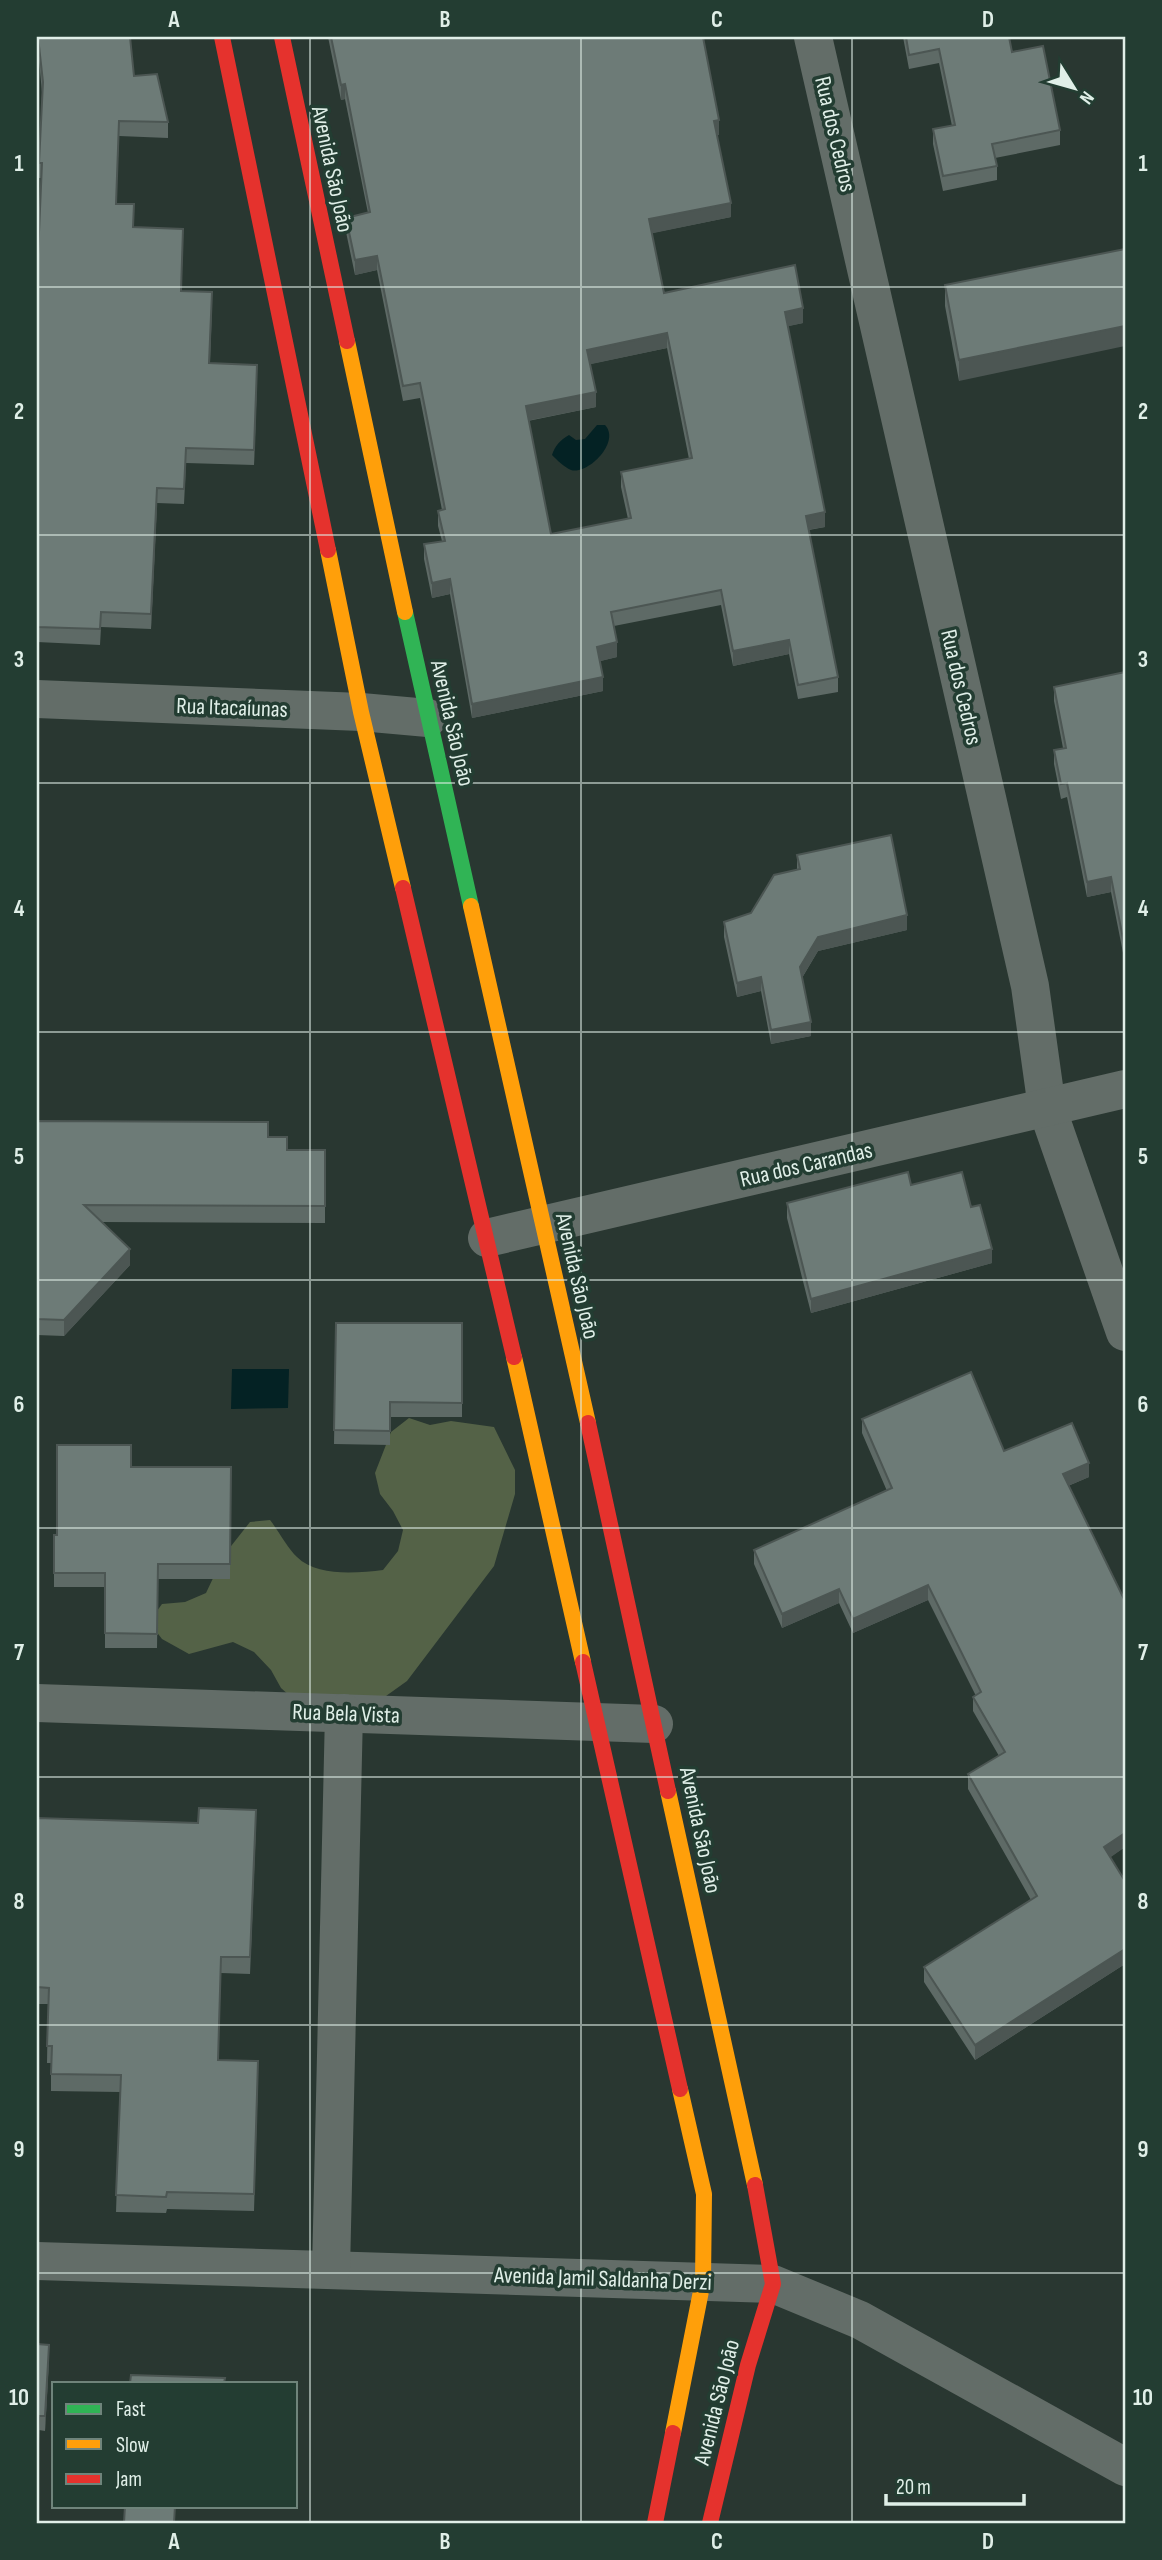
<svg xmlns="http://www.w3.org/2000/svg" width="1162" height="2560" viewBox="0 0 1162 2560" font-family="'Sofia Sans Condensed',sans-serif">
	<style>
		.forest { fill: #546247 }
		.water { fill: #042224 }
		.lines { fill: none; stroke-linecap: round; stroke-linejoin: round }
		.street { stroke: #636d68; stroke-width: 38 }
		.fast { stroke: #30b455; stroke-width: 16 }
		.slow { stroke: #ff9f0a; stroke-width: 16 }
		.jam { stroke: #e5322d; stroke-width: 16 }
		.wall { fill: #5e6a66; fill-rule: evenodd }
		.shaded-wall { fill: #4c5653 }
		.building { fill: #6d7b77; stroke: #4c5653; stroke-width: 2; fill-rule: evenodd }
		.grid { fill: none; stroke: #e0efe8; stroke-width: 2; stroke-opacity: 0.55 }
		.labels { text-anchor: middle; stroke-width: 7; stroke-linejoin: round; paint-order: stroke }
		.street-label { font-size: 23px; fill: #e0efe8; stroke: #233d32 }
		.neatline { fill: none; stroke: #e0efe8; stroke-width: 2.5 }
		.grid-label { font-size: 23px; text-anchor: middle; font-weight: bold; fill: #e0efe8 }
	</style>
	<rect width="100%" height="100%" fill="#293731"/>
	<path class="forest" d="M409 1418 430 1425 451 1421 494 1427 515 1470V1494L494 1566 407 1681 386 1696 298 1703 281 1688 271 1670 254 1652 233 1642 189 1654 162 1639 149 1622 162 1604 185 1602 206 1593 224 1555 250 1522 270 1520C278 1530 288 1549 297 1557 317 1577 357 1573 383 1570L398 1551 403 1530 393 1511 380 1494 375 1473 391 1432Z"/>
	<g class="water">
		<path d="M597 425H605C621 442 588 475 571 470 564 467 557 460 552 455 555 446 560 440 569 435L576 440 585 439Z"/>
		<polygon points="232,1369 289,1369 288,1408 231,1409"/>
	</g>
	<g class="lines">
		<g class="street">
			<polyline points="813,37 1030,986 1047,1108 1125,1332"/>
			<polyline points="37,699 361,712 428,718"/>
			<polyline points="487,1238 1125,1089"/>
			<polyline points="37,1703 654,1724"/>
			<polyline points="37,2261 773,2284 860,2320 1125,2467"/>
			<polyline points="331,2270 344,1713"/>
		</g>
		<polyline class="fast" points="405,612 471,906"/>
		<g class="slow">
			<polyline points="347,341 405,612"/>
			<polyline points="328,550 361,712 403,888"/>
			<polyline points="471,906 588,1423"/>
			<polyline points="514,1357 583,1662"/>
			<polyline points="668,1791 755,2185"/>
			<polyline points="673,2433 703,2281 704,2194 680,2089"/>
		</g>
		<g class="jam">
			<polyline points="222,37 328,550"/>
			<polyline points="282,37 347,341"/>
			<polyline points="403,888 514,1357"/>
			<polyline points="588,1423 668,1791"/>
			<polyline points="583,1662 680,2089"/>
			<polyline points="655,2523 673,2433"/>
			<polyline points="710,2523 748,2365 773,2284 755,2185"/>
		</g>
	</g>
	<g class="wall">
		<polygon points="37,37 130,37 134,76 168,122 168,138 119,136 116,204 134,227 183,245 181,291 212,307 210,363 257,381 254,465 186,463 184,504 157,503 151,629 101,627 100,645 37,642 37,278 41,178 39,178 39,163 42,93"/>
		<path d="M328 37H703L719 135H717L731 217 652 233 664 293 803 323 788 326 825 527 809 530 838 677V692L798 699 789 654 733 666 721 605 614 626 617 657 600 661 603 691 472 718 450 594 432 598 424 559V544L442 541 438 526V511L442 510 420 398 403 401 377 270 355 275 346 232V218L368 213 345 99 341 100ZM667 348 689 459 621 472V487L628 519 551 534 528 421 596 407 590 364Z"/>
		<polygon points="903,37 1009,37 1012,52 1060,130 1060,145 995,158 997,166 997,180 943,191 933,144 933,129 952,126 939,63 909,69"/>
		<polygon points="1125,249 959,381 945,306 945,285"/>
		<polygon points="1125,672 1125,963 1111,892 1087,897 1067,797 1061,799 1054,764 1054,750 1063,748 1054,701 1054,687"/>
		<polygon points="797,855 907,930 818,951 802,978 811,1036 771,1044 761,991 737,997 724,937 724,922 751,913 797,870"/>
		<polygon points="37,1121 268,1137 287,1150 325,1150 325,1223 102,1222 130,1265 64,1336 37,1335"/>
		<polygon points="911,1185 971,1207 992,1263 811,1313 787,1218 787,1203"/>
		<polygon points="336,1323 462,1323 462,1417 390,1417 390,1445 334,1444"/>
		<polygon points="862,1419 1004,1451 1089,1477 1068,1486 1125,1601 1125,1847 1110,1857 1125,1881 1125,1964 975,2060 924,1982 924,1967 1031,1900 968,1789 968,1774 999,1756 973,1711 973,1697 976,1696 928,1600 853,1633 839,1603 782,1628 754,1564 754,1550 887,1491 862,1433"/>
		<polygon points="131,1467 231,1467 230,1579 158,1579 157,1648 105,1648 105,1587 54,1587 54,1535 57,1535"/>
		<polygon points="37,1818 256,1826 250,1974 221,1973 218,2060 258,2077 254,2211 167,2209 166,2213 116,2212 120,2092 51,2091 51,2063 47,2063 48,2004 37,2004"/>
		<polygon points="37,2344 49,2359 45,2431 39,2430 37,2491"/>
	</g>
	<g class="shaded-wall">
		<polygon points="345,84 345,99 341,100 341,85"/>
		<polygon points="719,120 719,135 714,136 714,121"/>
		<polygon points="731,203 731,217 649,234 649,219"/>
		<polygon points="377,256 377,270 355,275 355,260"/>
		<polygon points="803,308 803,323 785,327 785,312"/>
		<polygon points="1125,326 1125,346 959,381 959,360"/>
		<polygon points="667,333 667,348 587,365 587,350"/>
		<polygon points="257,365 257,381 254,465 254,450"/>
		<polygon points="596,392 596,407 526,421 526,406"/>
		<polygon points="157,488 157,503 151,629 151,614"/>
		<polygon points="825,512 825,527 806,530 806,516"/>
		<polygon points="450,579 450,594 432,598 432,583"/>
		<polygon points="789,640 789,654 733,666 733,651"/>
		<polygon points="617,642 617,657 597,662 597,647"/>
		<polygon points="603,677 603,691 472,718 472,704"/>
		<polygon points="1111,877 1111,892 1087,897 1087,882"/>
		<polygon points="907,915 907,930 818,951 800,981 800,967 818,937"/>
		<polygon points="761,977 761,991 737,997 737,983"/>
		<polygon points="811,1022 811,1036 771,1044 771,1030"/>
		<polygon points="130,1249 130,1265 64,1336 64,1320"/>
		<polygon points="992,1249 992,1263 811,1313 811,1299"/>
		<polygon points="1089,1463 1089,1477 1063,1488 1063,1474"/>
		<polygon points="928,1585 928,1600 853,1633 853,1619"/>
		<polygon points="839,1589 839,1603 782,1628 782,1614"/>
		<polygon points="1125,1833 1125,1847 1104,1862 1104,1847"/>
		<polygon points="1125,1949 1125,1964 975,2060 975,2045"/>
		<polygon points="49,2345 49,2359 45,2431 45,2416"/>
	</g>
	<g class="building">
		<polygon points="38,37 130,37 134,76 157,74 168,122 119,121 116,204 134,204 133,227 183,229 181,291 212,292 209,363 257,365 254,450 186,448 184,489 157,488 151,614 101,612 100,629 37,627 37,384 38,356 37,356 37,278 42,163 39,163 43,82"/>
		<path d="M331 37H703L719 120 714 121 731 203 649 219 664 293 795 265 803 308 785 312 825 512 806 516 838 677 798 685 789 640 733 651 721 590 611 612 617 642 597 647 603 677 472 704 450 579 432 583 424 544 445 541 438 511 445 509 420 383 403 386 377 256 355 260 346 218 370 212 345 84 341 85ZM667 333 692 458 621 472 631 518 551 534 526 406 596 392 587 350Z"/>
		<polygon points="906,37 1009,37 1012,52 1043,46 1060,130 992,144 997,166 943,176 933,129 955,125 939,49 909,55"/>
		<polygon points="1125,249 1125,326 959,360 945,285"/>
		<polygon points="1125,672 1125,949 1111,877 1087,882 1067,783 1061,784 1054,750 1066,748 1054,687"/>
		<polygon points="891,835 907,915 818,937 800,967 811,1022 771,1030 761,977 737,983 724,922 751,913 774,875 800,869 797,855"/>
		<polygon points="37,1121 268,1122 268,1137 287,1137 287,1150 325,1150 325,1206 84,1205 130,1249 64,1320 37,1319"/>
		<polygon points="908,1172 911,1185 962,1172 971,1207 980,1205 992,1249 811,1299 787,1203"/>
		<polygon points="336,1323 462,1323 462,1403 390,1402 390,1431 334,1430"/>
		<polygon points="971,1372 1004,1451 1072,1423 1089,1463 1063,1474 1125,1601 1125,1833 1104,1847 1125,1881 1125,1949 975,2045 924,1967 1037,1896 968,1774 1005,1752 973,1697 981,1692 928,1585 853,1619 839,1589 782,1614 754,1550 892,1488 862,1419"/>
		<polygon points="57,1445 131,1445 131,1467 231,1467 230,1564 158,1564 157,1634 105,1633 105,1573 54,1573 54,1535 57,1535"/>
		<polygon points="199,1808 256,1810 250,1957 221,1957 218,2060 258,2061 254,2194 167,2192 166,2197 116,2195 121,2075 51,2074 52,2046 47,2046 49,1988 37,1987 37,1818 198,1823"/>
		<polygon points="37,2344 49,2345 45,2416 39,2416 37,2476"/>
		<polygon points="131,2375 225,2378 224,2383 130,2383"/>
		<polygon points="125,2506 175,2506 174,2523 124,2523"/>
	</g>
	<path class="grid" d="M310 37V2523M581 37V2523M852 37V2523M37 287H1125M37 535H1125M37 783H1125M37 1032H1125M37 1280H1125M37 1528H1125M37 1777H1125M37 2025H1125M37 2273H1125"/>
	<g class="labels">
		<g class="street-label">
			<text transform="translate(836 134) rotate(77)" y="8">Rua dos Cedros</text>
			<text transform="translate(333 169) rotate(78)" y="8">Avenida São João</text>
			<text transform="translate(962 687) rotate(77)" y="8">Rua dos Cedros</text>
			<text transform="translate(232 707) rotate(2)" y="8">Rua Itacaíunas</text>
			<text transform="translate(453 723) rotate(77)" y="8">Avenida São João</text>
			<text transform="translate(806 1164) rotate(-13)" y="8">Rua dos Carandas</text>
			<text transform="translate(578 1276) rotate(77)" y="8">Avenida São João</text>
			<text transform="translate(346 1713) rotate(2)" y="8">Rua Bela Vista</text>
			<text transform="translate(701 1830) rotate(78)" y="8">Avenida São João</text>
			<text transform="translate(603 2278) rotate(2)" y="8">Avenida Jamil Saldanha Derzi</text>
			<text transform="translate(716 2402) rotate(-76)" y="8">Avenida São João</text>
		</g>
	</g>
	<rect width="1162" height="2560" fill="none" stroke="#233d32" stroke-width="77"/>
	<rect x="52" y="2382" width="245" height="126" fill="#233d32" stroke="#6f847b" stroke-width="2"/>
	<rect x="66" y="2404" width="35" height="10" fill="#30b455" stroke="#6f847b" stroke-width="2"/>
	<text x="116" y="2416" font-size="21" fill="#e0efe8">Fast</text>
	<rect x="66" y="2439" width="35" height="10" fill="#ff9f0a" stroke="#6f847b" stroke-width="2"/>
	<text x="116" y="2452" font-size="21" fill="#e0efe8">Slow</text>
	<rect x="66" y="2474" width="35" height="10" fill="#e5322d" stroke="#6f847b" stroke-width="2"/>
	<text x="116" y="2486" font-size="21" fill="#e0efe8">Jam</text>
	<g transform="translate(1074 88) rotate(127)" stroke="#233d32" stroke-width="5" paint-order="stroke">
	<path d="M0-5L12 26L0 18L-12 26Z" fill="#e0efe8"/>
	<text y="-10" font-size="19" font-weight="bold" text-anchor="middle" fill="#e0efe8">N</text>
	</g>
	<path d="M886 2494v10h138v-10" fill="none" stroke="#e0efe8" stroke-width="3.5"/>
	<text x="896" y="2494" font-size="21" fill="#e0efe8" stroke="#233d32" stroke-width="5" paint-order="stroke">20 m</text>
	<rect x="38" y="38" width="1086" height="2484" class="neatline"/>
	<g class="grid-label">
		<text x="174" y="27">A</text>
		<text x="445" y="27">B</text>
		<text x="717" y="27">C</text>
		<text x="988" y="27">D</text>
		<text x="19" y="171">1</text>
		<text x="1143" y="171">1</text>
		<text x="19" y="419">2</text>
		<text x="1143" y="419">2</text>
		<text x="19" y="667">3</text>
		<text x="1143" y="667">3</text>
		<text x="19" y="916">4</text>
		<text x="1143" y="916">4</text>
		<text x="19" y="1164">5</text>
		<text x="1143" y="1164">5</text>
		<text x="19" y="1412">6</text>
		<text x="1143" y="1412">6</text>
		<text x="19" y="1660">7</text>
		<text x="1143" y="1660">7</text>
		<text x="19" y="1909">8</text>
		<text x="1143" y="1909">8</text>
		<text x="19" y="2157">9</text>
		<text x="1143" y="2157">9</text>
		<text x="19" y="2405">10</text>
		<text x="1143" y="2405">10</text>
		<text x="174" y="2549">A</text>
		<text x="445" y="2549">B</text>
		<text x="717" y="2549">C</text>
		<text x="988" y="2549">D</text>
	</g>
</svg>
